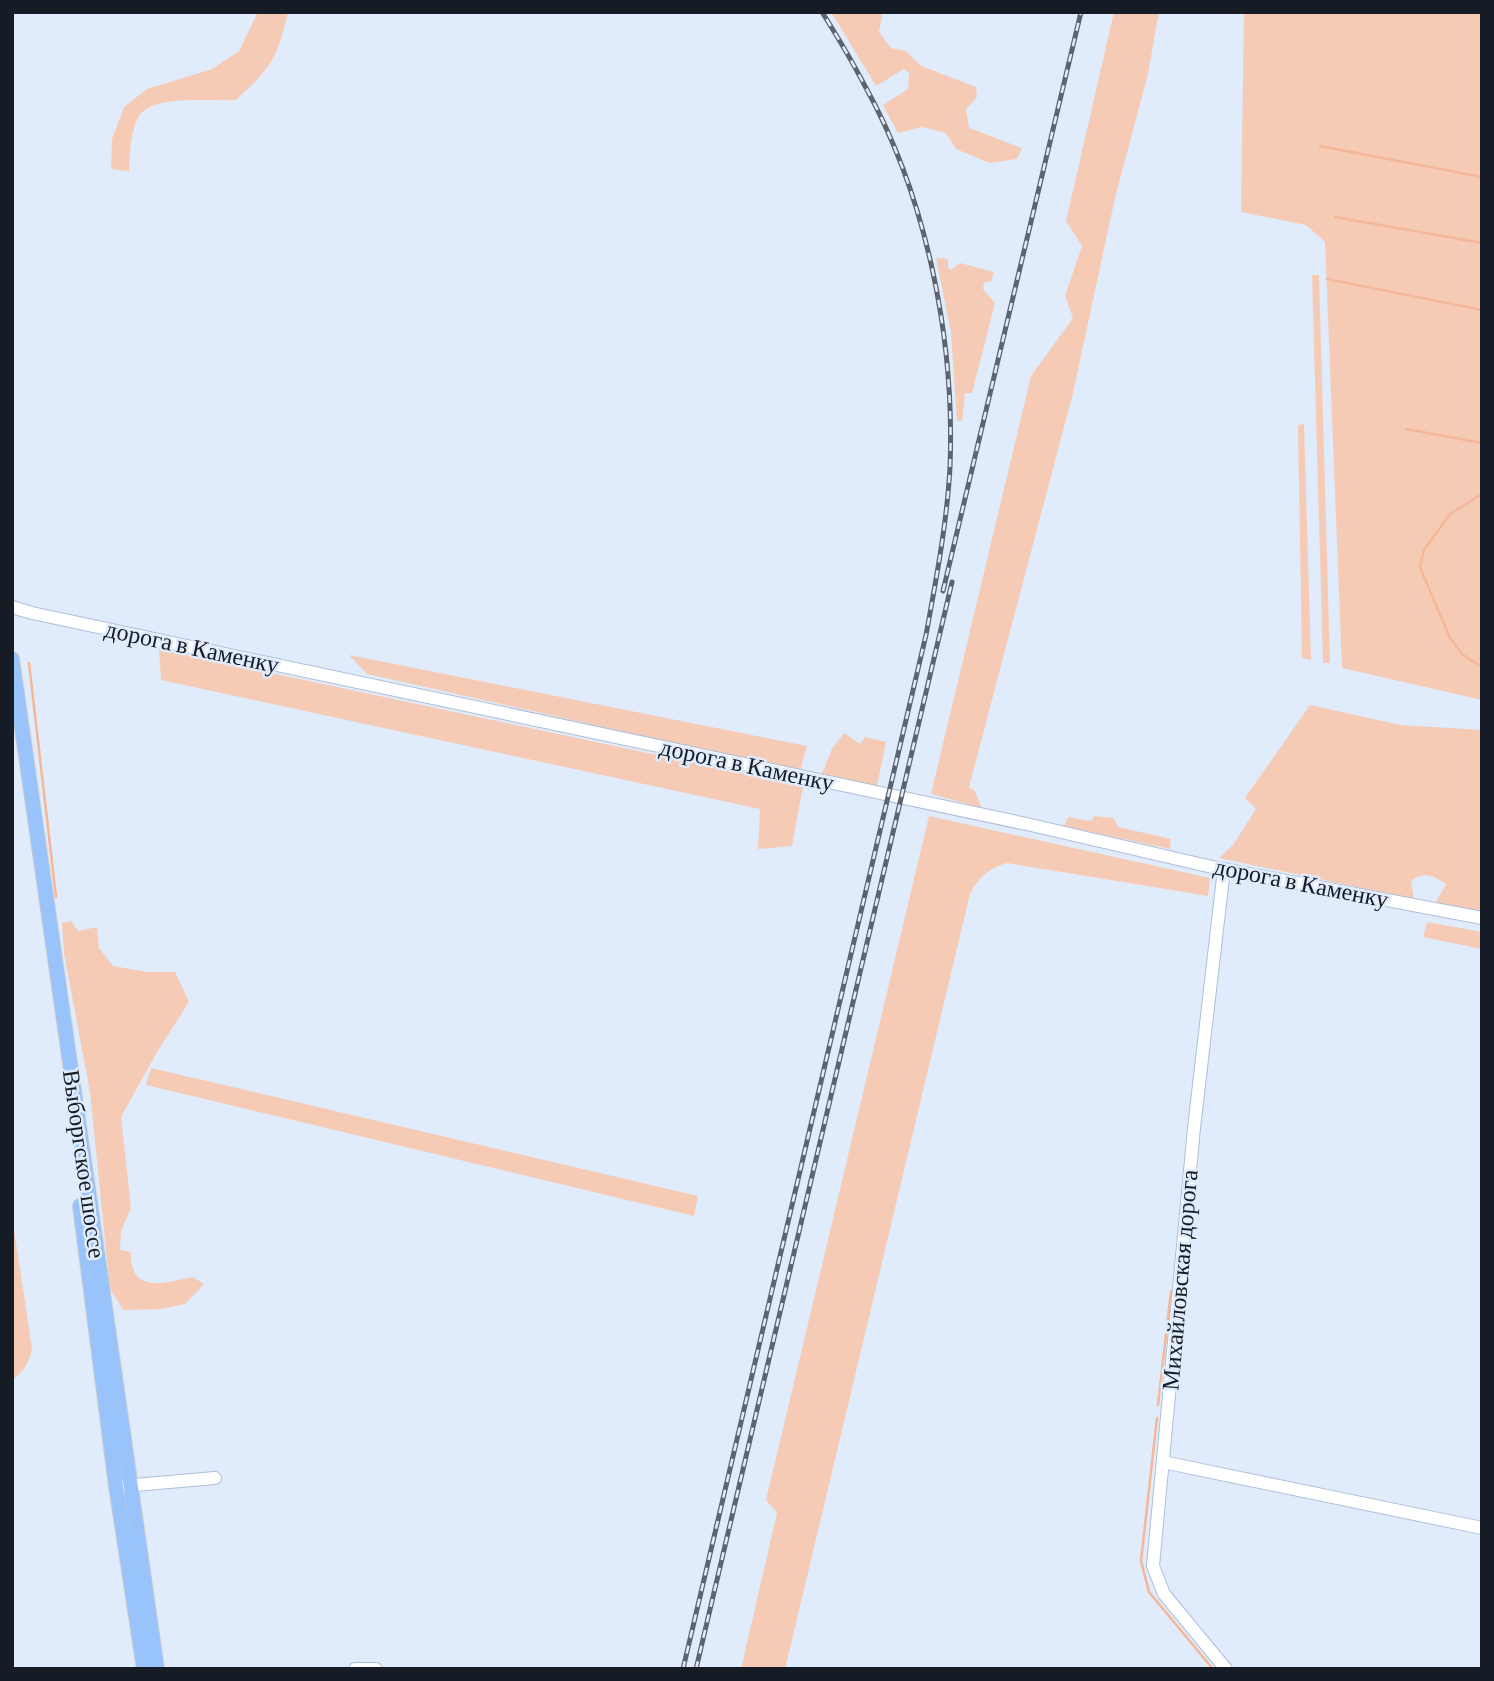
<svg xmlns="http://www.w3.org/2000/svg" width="1494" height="1681" viewBox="0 0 1494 1681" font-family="'Crimson Pro',serif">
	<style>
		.green { fill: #f5cbb6 }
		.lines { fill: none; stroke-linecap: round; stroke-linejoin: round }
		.stream { stroke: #f5b797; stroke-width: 2.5 }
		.minor-casing { stroke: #adbfd8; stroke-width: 14 }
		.major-casing { stroke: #cccdcf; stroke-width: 16 }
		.minor { stroke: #fff; stroke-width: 12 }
		.major { stroke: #98c4fb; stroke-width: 14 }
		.rail-casing { stroke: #5c646f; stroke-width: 5 }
		.rail { stroke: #e0ecfb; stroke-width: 2.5; stroke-dasharray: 8; stroke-linecap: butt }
		.labels { text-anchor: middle; stroke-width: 5; stroke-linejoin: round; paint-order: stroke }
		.street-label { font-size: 24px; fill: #161c26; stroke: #e0ecfb }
	</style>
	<rect width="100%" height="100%" fill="#e0ecfb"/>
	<g class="green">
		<path d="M258 12H288C277 60 271 67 236 100 212 102 151 93 138 118 130 133 130 155 129 171L111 169 112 139 124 107 147 89 212 69 239 51Z"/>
		<polygon points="831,12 883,12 879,32 891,48 906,51 921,66 976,87 977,97 966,109 969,128 1022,148 1017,159 990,163 956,149 946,133 922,127 898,133 883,105 908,89 909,73 904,69 876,86"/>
		<polygon points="1114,12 1159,12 1148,74 1115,198 1073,393 969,787 974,790 982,808 931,794 1031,376 1073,318 1065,296 1082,246 1066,221"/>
		<polygon points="1244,12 1482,12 1482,700 1342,668 1325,242 1306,225 1241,212"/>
		<polygon points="936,258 948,259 948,268 951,270 960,263 994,272 991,281 984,283 983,289 995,303 972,393 965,393 962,421 957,421 951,333"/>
		<polygon points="1312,275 1319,275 1330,663 1323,663"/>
		<polygon points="1304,424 1311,660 1302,658 1298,425"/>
		<polygon points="159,649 803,786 792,846 758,849 760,809 161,680"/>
		<polygon points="349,655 807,746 800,771 367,674"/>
		<path d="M1310 705 1400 725 1482 730V913L1435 904 1446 884C1433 875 1424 871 1411 881L1414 899 1219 858 1233 845 1256 809 1245 798Z"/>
		<polygon points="844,733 860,744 865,737 886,742 877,786 821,776 832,749"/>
		<path d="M929 816 1210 878 1208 896 1007 863C990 868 978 877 970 894L785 1669H741L777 1513 766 1500Z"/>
		<polygon points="1094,816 1114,818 1118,827 1171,839 1170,849 1064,826 1068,817 1091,821"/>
		<path d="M71 921 78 931 97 927 99 948 113 966 147 972H175L189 1002 157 1052 121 1117 131 1208 121 1231 120 1250 131 1252C130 1296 165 1282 193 1277L204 1284 185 1304 161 1309 123 1310 110 1289 90 1092 64 953 62 923Z"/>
		<polygon points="1427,922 1482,932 1482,949 1423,937"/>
		<polygon points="151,1068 698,1196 694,1216 146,1085"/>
		<path d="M12 1216 32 1349C29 1363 23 1372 12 1380Z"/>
	</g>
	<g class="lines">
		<g class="stream">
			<polyline points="1320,146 1482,177"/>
			<polyline points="1335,217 1482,243"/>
			<polyline points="1327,279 1482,310"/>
			<polyline points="1406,429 1482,443"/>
			<polyline points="1482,494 1450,514 1424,550 1420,567 1450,638 1463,655 1482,667"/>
			<polyline points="29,663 56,897"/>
			<polyline points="1158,1405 1171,1291"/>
			<polyline points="1157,1418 1141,1561 1149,1592 1213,1669"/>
		</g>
		<defs>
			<g id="minor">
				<polyline points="12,607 32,613 1031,825 1212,867 1482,918"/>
				<polyline points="1224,869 1194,1128 1153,1566 1164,1594 1226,1669"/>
				<polyline points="1163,1462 1482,1528"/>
				<polyline points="123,1486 215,1478"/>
				<polyline points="355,1669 376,1669"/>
			</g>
			<g id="major">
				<polyline points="12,659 157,1669"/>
				<polyline points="80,1206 116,1486 144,1669"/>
			</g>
		</defs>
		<use href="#minor" class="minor-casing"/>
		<use href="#major" class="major-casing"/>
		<use href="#minor" class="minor"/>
		<use href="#major" class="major"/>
		<defs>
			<g id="rail">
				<polyline points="943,591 1081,12"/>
				<path d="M683 1669 926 635C936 580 947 523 950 467 955 340 927 198 865 86 852 61 837 36 822 12"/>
				<polyline points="696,1669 952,582"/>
			</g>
		</defs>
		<use href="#rail" class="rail-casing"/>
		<use href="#rail" class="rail"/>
	</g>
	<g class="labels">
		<g class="street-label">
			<text transform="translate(192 647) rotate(12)" y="8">дорога в Каменку</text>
			<text transform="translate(747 765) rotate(12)" y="8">дорога в Каменку</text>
			<text transform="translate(1301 883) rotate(11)" y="8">дорога в Каменку</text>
			<text transform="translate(84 1164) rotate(82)" y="8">Выборгское шоссе</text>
			<text transform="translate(1180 1280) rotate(-85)" y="8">Михайловская дорога</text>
		</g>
	</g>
	<rect width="1494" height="1681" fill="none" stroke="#161c26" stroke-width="28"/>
</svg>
